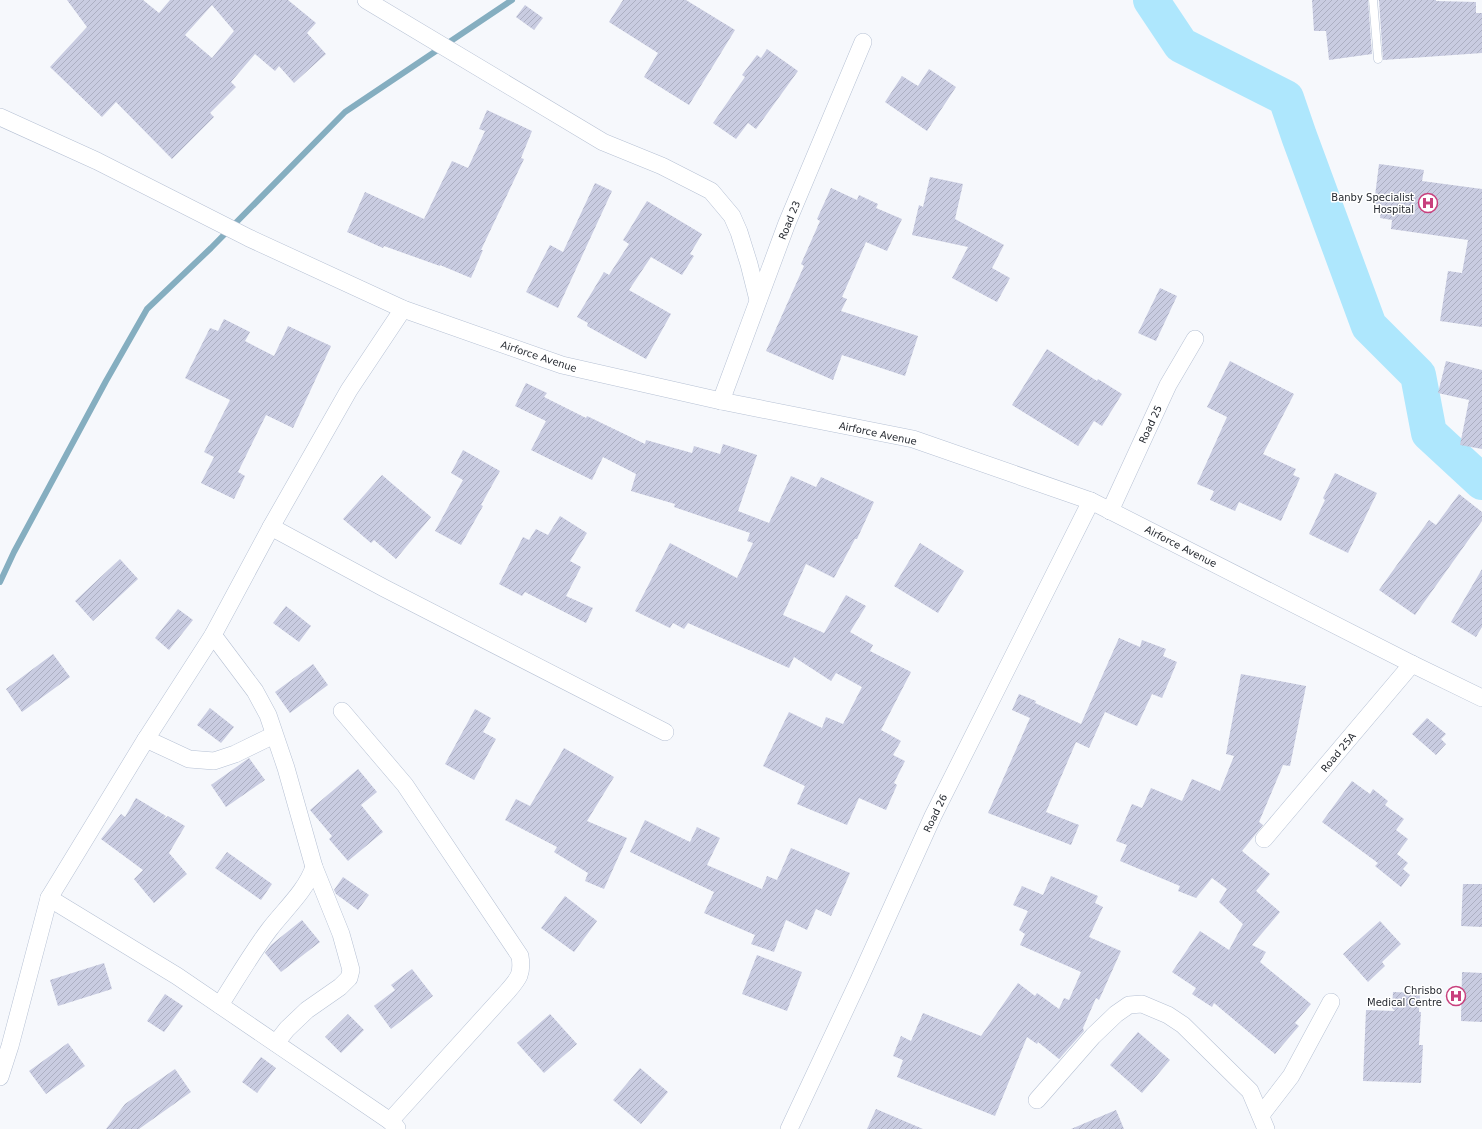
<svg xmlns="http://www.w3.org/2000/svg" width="1482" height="1129" viewBox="0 0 1482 1129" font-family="'DejaVu Sans',sans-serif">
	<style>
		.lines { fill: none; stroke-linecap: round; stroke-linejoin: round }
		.stream { stroke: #85aec0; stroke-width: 6 }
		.river { stroke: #aee7fd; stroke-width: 36 }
		.building { fill: url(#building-hatch); fill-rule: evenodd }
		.lane-casing { stroke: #b6c1d4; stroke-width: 9 }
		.street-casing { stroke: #b6c1d4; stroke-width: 18 }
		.lane { stroke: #fff; stroke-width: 8 }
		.street { stroke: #fff; stroke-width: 17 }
		.labels { text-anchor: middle; stroke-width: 3; stroke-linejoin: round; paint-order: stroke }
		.poi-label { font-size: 10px; fill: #262a31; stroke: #fff; text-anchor: end }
		.street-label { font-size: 10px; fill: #262a31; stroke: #fff }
	</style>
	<defs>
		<pattern id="building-hatch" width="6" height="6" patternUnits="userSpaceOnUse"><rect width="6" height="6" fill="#c9cce1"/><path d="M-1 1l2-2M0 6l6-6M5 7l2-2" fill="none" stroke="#acafc2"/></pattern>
	</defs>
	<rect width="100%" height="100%" fill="#f6f8fc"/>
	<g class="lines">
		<polyline class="stream" points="0,582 14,552 106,381 147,309 211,248 345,112 512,0"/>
		<polyline class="river" points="1151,0 1181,45 1286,98 1299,136 1369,326 1418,375 1429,433 1482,482"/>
	</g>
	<g class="building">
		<path d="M67 0H143L159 13 170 0H288L316 23 307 33 326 54 294 83 279 66 275 71 255 54 231 82 236 87 210 113 214 117 172 159 116 102 102 117 50 67 87 27ZM212 5 234 31 212 58 185 35Z"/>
		<polygon points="623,0 686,0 735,30 689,105 644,77 658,53 609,22"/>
		<polygon points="1312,0 1368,0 1372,54 1329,60 1326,31 1314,31"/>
		<polygon points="1379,0 1436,0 1436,1 1476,2 1476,13 1482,13 1482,53 1383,60"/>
		<polygon points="525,5 543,18 534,30 516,17"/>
		<polygon points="767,49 798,71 756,129 748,123 736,139 713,123 745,77 742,75 757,55 761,58"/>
		<polygon points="929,69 956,87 927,131 885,102 902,76 918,86"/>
		<polygon points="487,110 532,131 521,158 524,159 481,250 483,250 471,278 440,265 440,266 384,246 383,248 347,232 365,192 424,219 452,161 468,168 485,131 479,129"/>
		<polygon points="1379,164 1424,170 1422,181 1482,189 1482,327 1440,321 1448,271 1462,273 1468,240 1391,229 1392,220 1380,218 1382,205 1374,204"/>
		<polygon points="930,177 963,184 955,219 1004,245 992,268 1010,278 997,302 952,278 968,247 912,235 919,205 923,207"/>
		<polygon points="595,183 612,191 558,308 526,292 550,245 563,252"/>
		<polygon points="831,188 857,200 859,195 878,204 876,208 902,219 887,251 866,242 842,297 847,299 841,311 918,336 905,376 842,355 833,380 766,351 804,266 801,264 820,221 817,219"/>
		<polygon points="647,201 702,234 690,254 694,256 682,275 651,257 629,290 671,314 646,359 587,326 588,323 577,317 604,272 609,275 629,244 623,240"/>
		<polygon points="1160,288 1177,296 1156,341 1138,333"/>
		<polygon points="224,319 250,332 245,341 274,356 288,326 331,346 293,428 266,415 238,472 245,476 234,499 201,483 214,457 204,452 230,400 185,378 210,328 218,331"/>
		<polygon points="1047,349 1097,381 1098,379 1122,394 1102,426 1094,421 1078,446 1012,405"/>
		<polygon points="1230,361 1294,394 1263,454 1296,469 1293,475 1300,478 1281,521 1239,502 1235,511 1210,500 1214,491 1197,484 1227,417 1207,407"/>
		<polygon points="1446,361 1482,370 1482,449 1460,445 1469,400 1438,393"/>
		<polygon points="526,383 547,393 544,397 586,418 587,416 645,444 646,440 692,453 694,446 720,454 723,444 757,455 738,511 769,523 791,476 816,487 821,477 874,502 857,539 855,539 834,578 806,564 783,615 824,633 846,595 866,606 850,632 873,645 870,651 911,672 881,730 901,741 893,755 905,761 894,783 897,785 886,810 859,798 847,825 797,804 805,786 763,766 789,712 822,728 826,717 843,724 862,687 836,673 831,681 794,657 789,668 688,623 684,629 673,623 670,628 635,611 670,543 737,578 753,543 747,541 750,533 674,507 675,504 631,491 636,474 603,457 592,480 531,450 546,421 515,406"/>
		<polygon points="463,450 500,471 481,505 483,506 461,545 435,531 463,480 451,473"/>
		<polygon points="1335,473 1377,493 1348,553 1309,534 1325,500 1323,498"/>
		<polygon points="382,475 431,517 396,559 374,540 371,543 343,519"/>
		<polygon points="1459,494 1482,512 1482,521 1415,615 1379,590 1429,520 1436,525"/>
		<polygon points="560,516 587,533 570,561 581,567 566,596 593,608 586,623 525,592 522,596 499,584 523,537 529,540 536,529 548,535"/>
		<polygon points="920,543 964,571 938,613 894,586"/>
		<polygon points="120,559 138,579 93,621 75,601"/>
		<polygon points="1482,569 1482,627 1476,637 1451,622"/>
		<polygon points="286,606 311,626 299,642 273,623"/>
		<polygon points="178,609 193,620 169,650 155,638"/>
		<polygon points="1119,638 1140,647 1142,640 1166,649 1163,656 1177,662 1162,698 1152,694 1137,726 1105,712 1089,748 1076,742 1046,812 1079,825 1071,845 988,813 1030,718 1012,710 1019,694 1036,701 1035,703 1081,724"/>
		<polygon points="53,654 70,677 22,712 6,689"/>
		<polygon points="313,664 328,685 290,713 275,692"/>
		<polygon points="1241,674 1306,686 1290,766 1283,765 1259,822 1263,825 1242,851 1270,874 1256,891 1280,912 1252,945 1266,952 1260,962 1311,1004 1295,1023 1299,1026 1275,1054 1214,1003 1212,1007 1192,994 1196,988 1172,972 1200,931 1229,950 1243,924 1219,902 1227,889 1212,878 1196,898 1178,891 1180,886 1120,861 1127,845 1116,841 1132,804 1142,808 1151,788 1182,801 1192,779 1220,791 1234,756 1226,754"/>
		<polygon points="210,708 234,727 221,743 197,725"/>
		<polygon points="475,709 491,718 483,732 496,739 474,780 445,764"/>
		<polygon points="1427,718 1446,734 1441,739 1446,744 1436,755 1412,734"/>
		<polygon points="564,748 614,777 587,821 627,838 604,889 585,881 588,873 554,852 557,847 505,820 516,799 530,806"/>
		<polygon points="249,758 265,780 226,807 211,785"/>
		<polygon points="358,769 377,792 361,805 383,832 348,861 329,839 332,836 310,810"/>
		<polygon points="1352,781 1370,794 1373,789 1388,801 1385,805 1404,819 1396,830 1408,839 1397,854 1408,863 1403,869 1410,875 1401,887 1375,866 1378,863 1322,822"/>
		<polygon points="136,798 166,816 163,820 168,816 185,826 169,853 187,874 154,903 134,879 143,870 101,839 121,814 125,817"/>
		<polygon points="645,820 690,842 697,827 720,838 707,865 762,889 767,876 777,880 791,848 850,873 831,916 816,909 807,930 786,920 774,952 751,944 755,935 704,913 714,892 630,852"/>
		<polygon points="227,852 272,884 261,900 215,868"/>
		<polygon points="1051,876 1098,896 1095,903 1103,907 1089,937 1121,951 1099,1000 1096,998 1083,1028 1084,1031 1059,1059 1038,1042 1037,1044 1027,1037 995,1116 897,1077 903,1060 893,1056 901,1036 911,1041 923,1013 981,1036 1018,983 1035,996 1037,993 1059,1009 1064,998 1069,1000 1081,972 1020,945 1025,934 1019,930 1028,911 1013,905 1022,886 1043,895"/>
		<polygon points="343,877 369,895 358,910 336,894 334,890"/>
		<polygon points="1463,884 1482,884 1482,927 1461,926"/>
		<polygon points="565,896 597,921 574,952 541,928"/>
		<polygon points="302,920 320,942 281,972 265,953 271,945"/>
		<polygon points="1380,921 1401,944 1382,962 1385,966 1368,982 1343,954"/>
		<polygon points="757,955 802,972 787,1011 742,994"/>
		<polygon points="104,963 112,989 58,1006 50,980"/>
		<polygon points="412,969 433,996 391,1029 374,1006 395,990 391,985"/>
		<polygon points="1462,972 1482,973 1482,1022 1461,1021"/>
		<polygon points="1393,992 1420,993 1419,1012 1421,1012 1419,1045 1423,1045 1421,1083 1363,1081 1366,1010 1395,1011 1392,1008"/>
		<polygon points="165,994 183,1006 164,1032 147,1021"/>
		<polygon points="348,1014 364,1030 341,1053 325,1037"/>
		<polygon points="550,1014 577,1044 544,1073 517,1043"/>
		<polygon points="1138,1032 1170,1060 1142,1093 1110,1065"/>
		<polygon points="68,1043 85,1066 46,1094 29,1071"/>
		<polygon points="261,1057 276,1068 257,1093 242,1082"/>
		<polygon points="640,1068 668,1092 641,1124 613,1100"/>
		<polygon points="175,1069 191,1092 139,1129 106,1129 125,1104"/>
		<polygon points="876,1109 923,1129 867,1129"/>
		<polygon points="1116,1110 1124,1129 1071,1129"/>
	</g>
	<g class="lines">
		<defs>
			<polyline id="lane" points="1373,0 1378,59"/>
			<g id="street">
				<polyline points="366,0 603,142 662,166 711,191 732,216 739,232 749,264 758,300"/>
				<polyline points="0,117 97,161 249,238 403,309 562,365 721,401 913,439 1091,501 1412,664 1482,698"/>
				<polyline points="721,401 787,223 863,42"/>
				<polyline points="1110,511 1168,385 1195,339"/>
				<polyline points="271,527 384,588 665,732"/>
				<polyline points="213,635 255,691 268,715 286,768 314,867 341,934 351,970 349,978 340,987 307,1010 287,1029 276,1043"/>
				<path d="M342 711 405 785 520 956C523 975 518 979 506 993L390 1121"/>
				<polyline points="146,739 189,759 214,761 235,754 274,735"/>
				<polyline points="1264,839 1412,664"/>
				<polyline points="49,898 177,976 390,1121 397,1128"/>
				<path d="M220 1005C236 980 251 954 269 930 284 910 306 891 314 867"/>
				<polyline points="0,1077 10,1046 49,898 146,739 213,635 271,527 349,390 403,309"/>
				<polyline points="1037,1100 1093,1036 1116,1014 1129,1005 1142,1004 1168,1015 1183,1025 1250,1091 1266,1129"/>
				<polyline points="1261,1115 1291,1076 1331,1002"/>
				<polyline points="789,1129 859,980 933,816 1091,501"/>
			</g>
		</defs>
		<use href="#lane" class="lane-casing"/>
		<use href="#street" class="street-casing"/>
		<use href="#lane" class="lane"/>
		<use href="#street" class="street"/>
	</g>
	<defs>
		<symbol id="hospital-ring" viewBox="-11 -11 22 22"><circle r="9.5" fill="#fff" stroke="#c8407d" stroke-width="1.5"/><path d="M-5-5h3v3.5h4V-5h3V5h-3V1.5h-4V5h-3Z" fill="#c8407d"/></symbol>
	</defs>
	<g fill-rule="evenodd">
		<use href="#hospital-ring" x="1417" y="192" width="22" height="22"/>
		<use href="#hospital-ring" x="1445" y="985" width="22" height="22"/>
	</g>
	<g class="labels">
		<g class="poi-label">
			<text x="1414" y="201">Banby Specialist<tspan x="1414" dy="12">Hospital</tspan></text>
			<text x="1442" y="994">Chrisbo<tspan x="1442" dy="12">Medical Centre</tspan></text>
		</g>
		<g class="street-label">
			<text transform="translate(789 220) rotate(-68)" y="4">Road 23</text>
			<text transform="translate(539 356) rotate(18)" y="4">Airforce Avenue</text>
			<text transform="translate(1150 424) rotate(-65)" y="4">Road 25</text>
			<text transform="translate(878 433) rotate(12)" y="4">Airforce Avenue</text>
			<text transform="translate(1181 546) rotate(27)" y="4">Airforce Avenue</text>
			<text transform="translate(1338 752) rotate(-50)" y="4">Road 25A</text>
			<text transform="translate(935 813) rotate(-64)" y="4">Road 26</text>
		</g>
	</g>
</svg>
